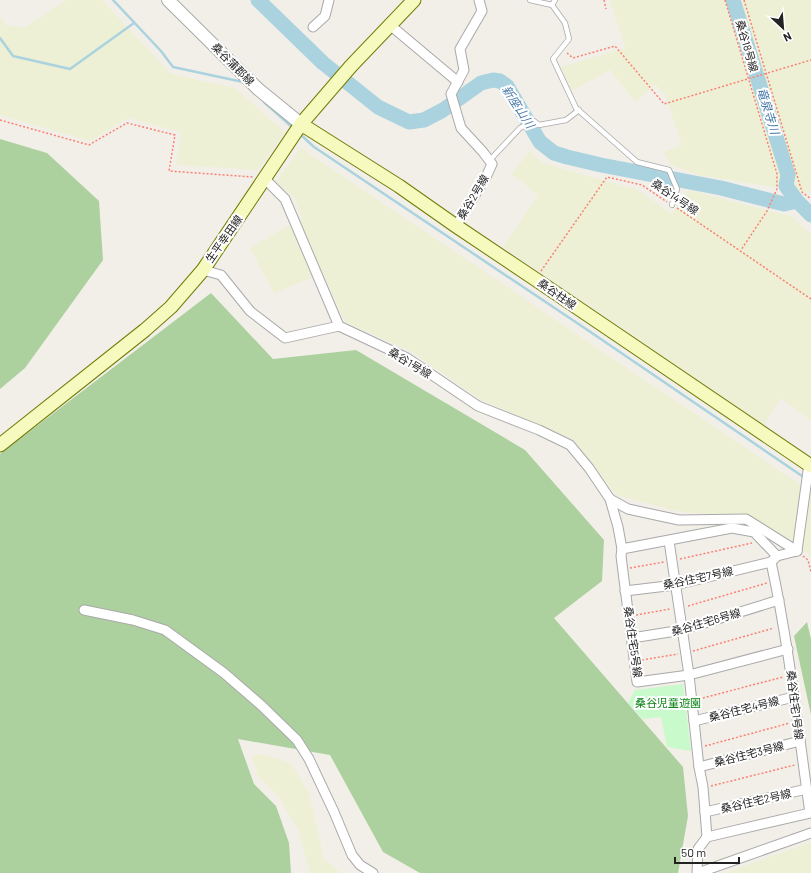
<svg xmlns="http://www.w3.org/2000/svg" width="811" height="873" viewBox="0 0 811 873" font-family="Barlow,'Noto Sans JP',sans-serif">
	<style>
		.farmland { fill: #eef0d5 }
		.forest { fill: #add19e }
		.park { fill: #c8facc }
		.lines { fill: none; stroke-linecap: round; stroke-linejoin: round }
		.stream { stroke: #aad3df; stroke-width: 2.5 }
		.river { stroke: #aad3df; stroke-width: 15 }
		.service-casing { stroke: #a9a9a9; stroke-width: 6 }
		.minor-casing { stroke: #a9a9a9; stroke-width: 11 }
		.tertiary-casing { stroke: #a9a9a9; stroke-width: 14 }
		.secondary-casing { stroke: #707d05; stroke-width: 15 }
		.path { stroke: #fa8072; stroke-width: 1.5; stroke-dasharray: 2 2; stroke-linecap: butt }
		.service { stroke: #fff; stroke-width: 4.5 }
		.minor { stroke: #fff; stroke-width: 9 }
		.tertiary { stroke: #fff; stroke-width: 12 }
		.secondary { stroke: #f7fabf; stroke-width: 13 }
		.labels { text-anchor: middle; stroke-width: 4; stroke-linejoin: round; paint-order: stroke }
		.street-label { font-size: 11px; fill: #222; stroke: #fff }
		.park-label { font-size: 11px; fill: #0c8416; stroke: #fff }
		.water-label { font-size: 12px; font-style: italic; fill: #4a7aab; stroke: #fff }
	</style>
	<rect width="100%" height="100%" fill="#f2efe9"/>
	<g class="farmland">
		<polygon points="67,0 102,0 171,74 235,88 285,132 258,170 176,165 181,132 128,118 90,141 0,115 0,16 7,26 25,27"/>
		<polygon points="610,0 811,0 811,95 810,96 811,99 811,193 699,175 671,165 664,152 682,145 665,95 655,84 635,102 610,70 572,91 561,67 625,48"/>
		<polygon points="301,148 811,492 811,559 809,554 750,517 681,512 616,495 574,440 480,399 410,351 345,322 323,273 274,293 250,248 302,218 294,198 276,181"/>
		<polygon points="529,151 543,163 638,190 672,214 688,190 791,216 811,234 811,421 781,398 764,425 503,247 538,195 512,174"/>
		<polygon points="261,754 291,763 309,793 324,859 341,873 310,873 298,829 278,796 258,777 252,757"/>
		<polygon points="811,842 811,873 725,873"/>
	</g>
	<g class="forest">
		<polygon points="0,139 47,153 99,201 103,260 25,368 0,389"/>
		<polygon points="211,293 273,359 356,350 525,450 604,540 602,581 554,618 683,767 688,816 678,873 420,873 383,852 330,755 238,739 254,784 276,806 289,843 291,873 0,873 0,454"/>
		<polygon points="807,622 811,639 811,715 794,636"/>
	</g>
	<polygon class="park" points="683,684 691,751 667,747 661,717 643,719 628,703 635,690"/>
	<g class="lines">
		<g class="stream">
			<polyline points="113,0 161,51 173,67 243,82 244,83"/>
			<polyline points="0,38 13,56 70,69 134,23"/>
			<polyline points="264,102 293,128"/>
			<polyline points="300,134 314,147 589,331 805,478"/>
		</g>
		<g class="river">
			<polyline points="258,0 323,63 378,107 409,122 424,120 443,110 481,83 493,80 500,81 507,86 540,142 554,153 567,157 601,165 721,188 784,204 797,201"/>
			<polyline points="733,0 788,175 786,186 797,201 811,215"/>
		</g>
		<defs>
			<g id="service">
				<polyline points="530,0 552,5 565,23 569,39 553,59 576,108 637,162 669,170 677,189 672,205"/>
				<polyline points="552,5 555,0"/>
				<polyline points="489,161 520,128 534,121 539,125 566,120 579,110"/>
			</g>
			<g id="minor">
				<polyline points="390,25 458,82"/>
				<polyline points="313,27 325,16 329,0"/>
				<polyline points="264,178 285,199 339,326 407,358 478,406 539,430 570,445 589,468 610,499 618,527 622,549 621,556 637,682 689,675 788,649"/>
				<polyline points="456,226 486,177 492,164 483,152 461,128 451,94 464,70 460,49 482,11 479,0"/>
				<polyline points="203,270 221,275 250,311 285,338 339,326"/>
				<polyline points="610,499 628,509 679,520 746,519 797,551"/>
				<polyline points="669,541 689,675 699,767 703,787 707,837"/>
				<polyline points="622,549 732,528 754,532 777,556"/>
				<polyline points="797,551 809,464"/>
				<polyline points="625,591 675,585 771,562"/>
				<polyline points="84,610 133,620 165,630 224,673 262,706 297,740 309,759 334,812 352,855 360,865 373,873"/>
				<polyline points="632,638 682,630 779,600"/>
				<polyline points="694,721 794,697"/>
				<polyline points="699,767 800,741"/>
				<polyline points="705,812 807,789"/>
				<path d="M707 837 810 813C798 729 789 645 771 562L777 556 797 551"/>
				<polyline points="697,873 698,849 707,837"/>
				<polyline points="698,873 811,833"/>
			</g>
			<polyline id="tertiary" points="168,0 258,89 301,124"/>
			<g id="secondary">
				<polyline points="301,124 399,186 456,226 535,279 811,466"/>
				<polyline points="0,445 145,330 171,307 203,270 301,124 351,66 414,0"/>
			</g>
		</defs>
		<use href="#service" class="service-casing"/>
		<use href="#minor" class="minor-casing"/>
		<use href="#tertiary" class="tertiary-casing"/>
		<use href="#secondary" class="secondary-casing"/>
		<g class="path">
			<polyline points="604,0 606,9"/>
			<polyline points="725,0 777,174 777,189 767,211 741,250"/>
			<polyline points="744,0 802,192 811,199"/>
			<polyline points="567,53 573,58 615,46 664,104 811,60"/>
			<polyline points="0,120 89,145 127,123 175,135 169,171 253,177"/>
			<polyline points="677,208 811,299"/>
			<polyline points="541,271 607,177 642,185 667,202"/>
			<polyline points="803,556 808,560 811,572"/>
			<polyline points="680,559 752,543"/>
			<polyline points="630,568 664,562"/>
			<polyline points="688,606 767,583"/>
			<polyline points="636,615 670,609"/>
			<polyline points="693,651 774,628"/>
			<polyline points="642,660 678,654"/>
			<polyline points="699,699 783,677"/>
			<polyline points="705,746 790,723"/>
			<polyline points="711,786 795,765"/>
		</g>
		<use href="#service" class="service"/>
		<use href="#minor" class="minor"/>
		<use href="#tertiary" class="tertiary"/>
		<use href="#secondary" class="secondary"/>
	</g>
	<g class="labels">
		<g class="street-label">
			<text transform="translate(747 46) rotate(74)" y="4">桑谷18号線</text>
			<text transform="translate(233 64) rotate(45)" y="4">桑谷蒲郡線</text>
			<text transform="translate(473 197) rotate(-59)" y="4">桑谷2号線</text>
			<text transform="translate(675 197) rotate(34)" y="4">桑谷14号線</text>
			<text transform="translate(224 239) rotate(-55)" y="4">生平幸田線</text>
			<text transform="translate(557 294) rotate(35)" y="4">桑谷柱線</text>
			<text transform="translate(410 363) rotate(31)" y="4">桑谷1号線</text>
			<text transform="translate(698 578) rotate(-12)" y="4">桑谷住宅7号線</text>
			<text transform="translate(706 622) rotate(-16)" y="4">桑谷住宅6号線</text>
			<text transform="translate(633 642) rotate(82)" y="4">桑谷住宅5号線</text>
			<text transform="translate(795 705) rotate(83)" y="4">桑谷住宅1号線</text>
			<text transform="translate(744 709) rotate(-14)" y="4">桑谷住宅4号線</text>
			<text transform="translate(749 754) rotate(-14)" y="4">桑谷住宅3号線</text>
			<text transform="translate(756 801) rotate(-13)" y="4">桑谷住宅2号線</text>
		</g>
		<g class="park-label">
			<text x="668" y="707">桑谷児童遊園</text>
		</g>
		<g class="water-label">
			<text transform="translate(518 107) rotate(57)" y="4">新座山川</text>
			<text transform="translate(768 111) rotate(73)" y="4">竜泉寺川</text>
		</g>
	</g>
	<g transform="translate(783 28) rotate(154)" stroke="#ffffff" stroke-width="3" paint-order="stroke">
	<path d="M0-3L7 15L0 10L-7 15Z" fill="#222222"/>
	<text y="-6" font-size="11" font-weight="bold" text-anchor="middle" fill="#222222">N</text>
	</g>
	<path d="M675 857v6h64v-6" fill="none" stroke="#222222" stroke-width="2"/>
	<text x="681" y="857" font-size="12" fill="#222222" stroke="#ffffff" stroke-width="3" paint-order="stroke">50 m</text>
</svg>
